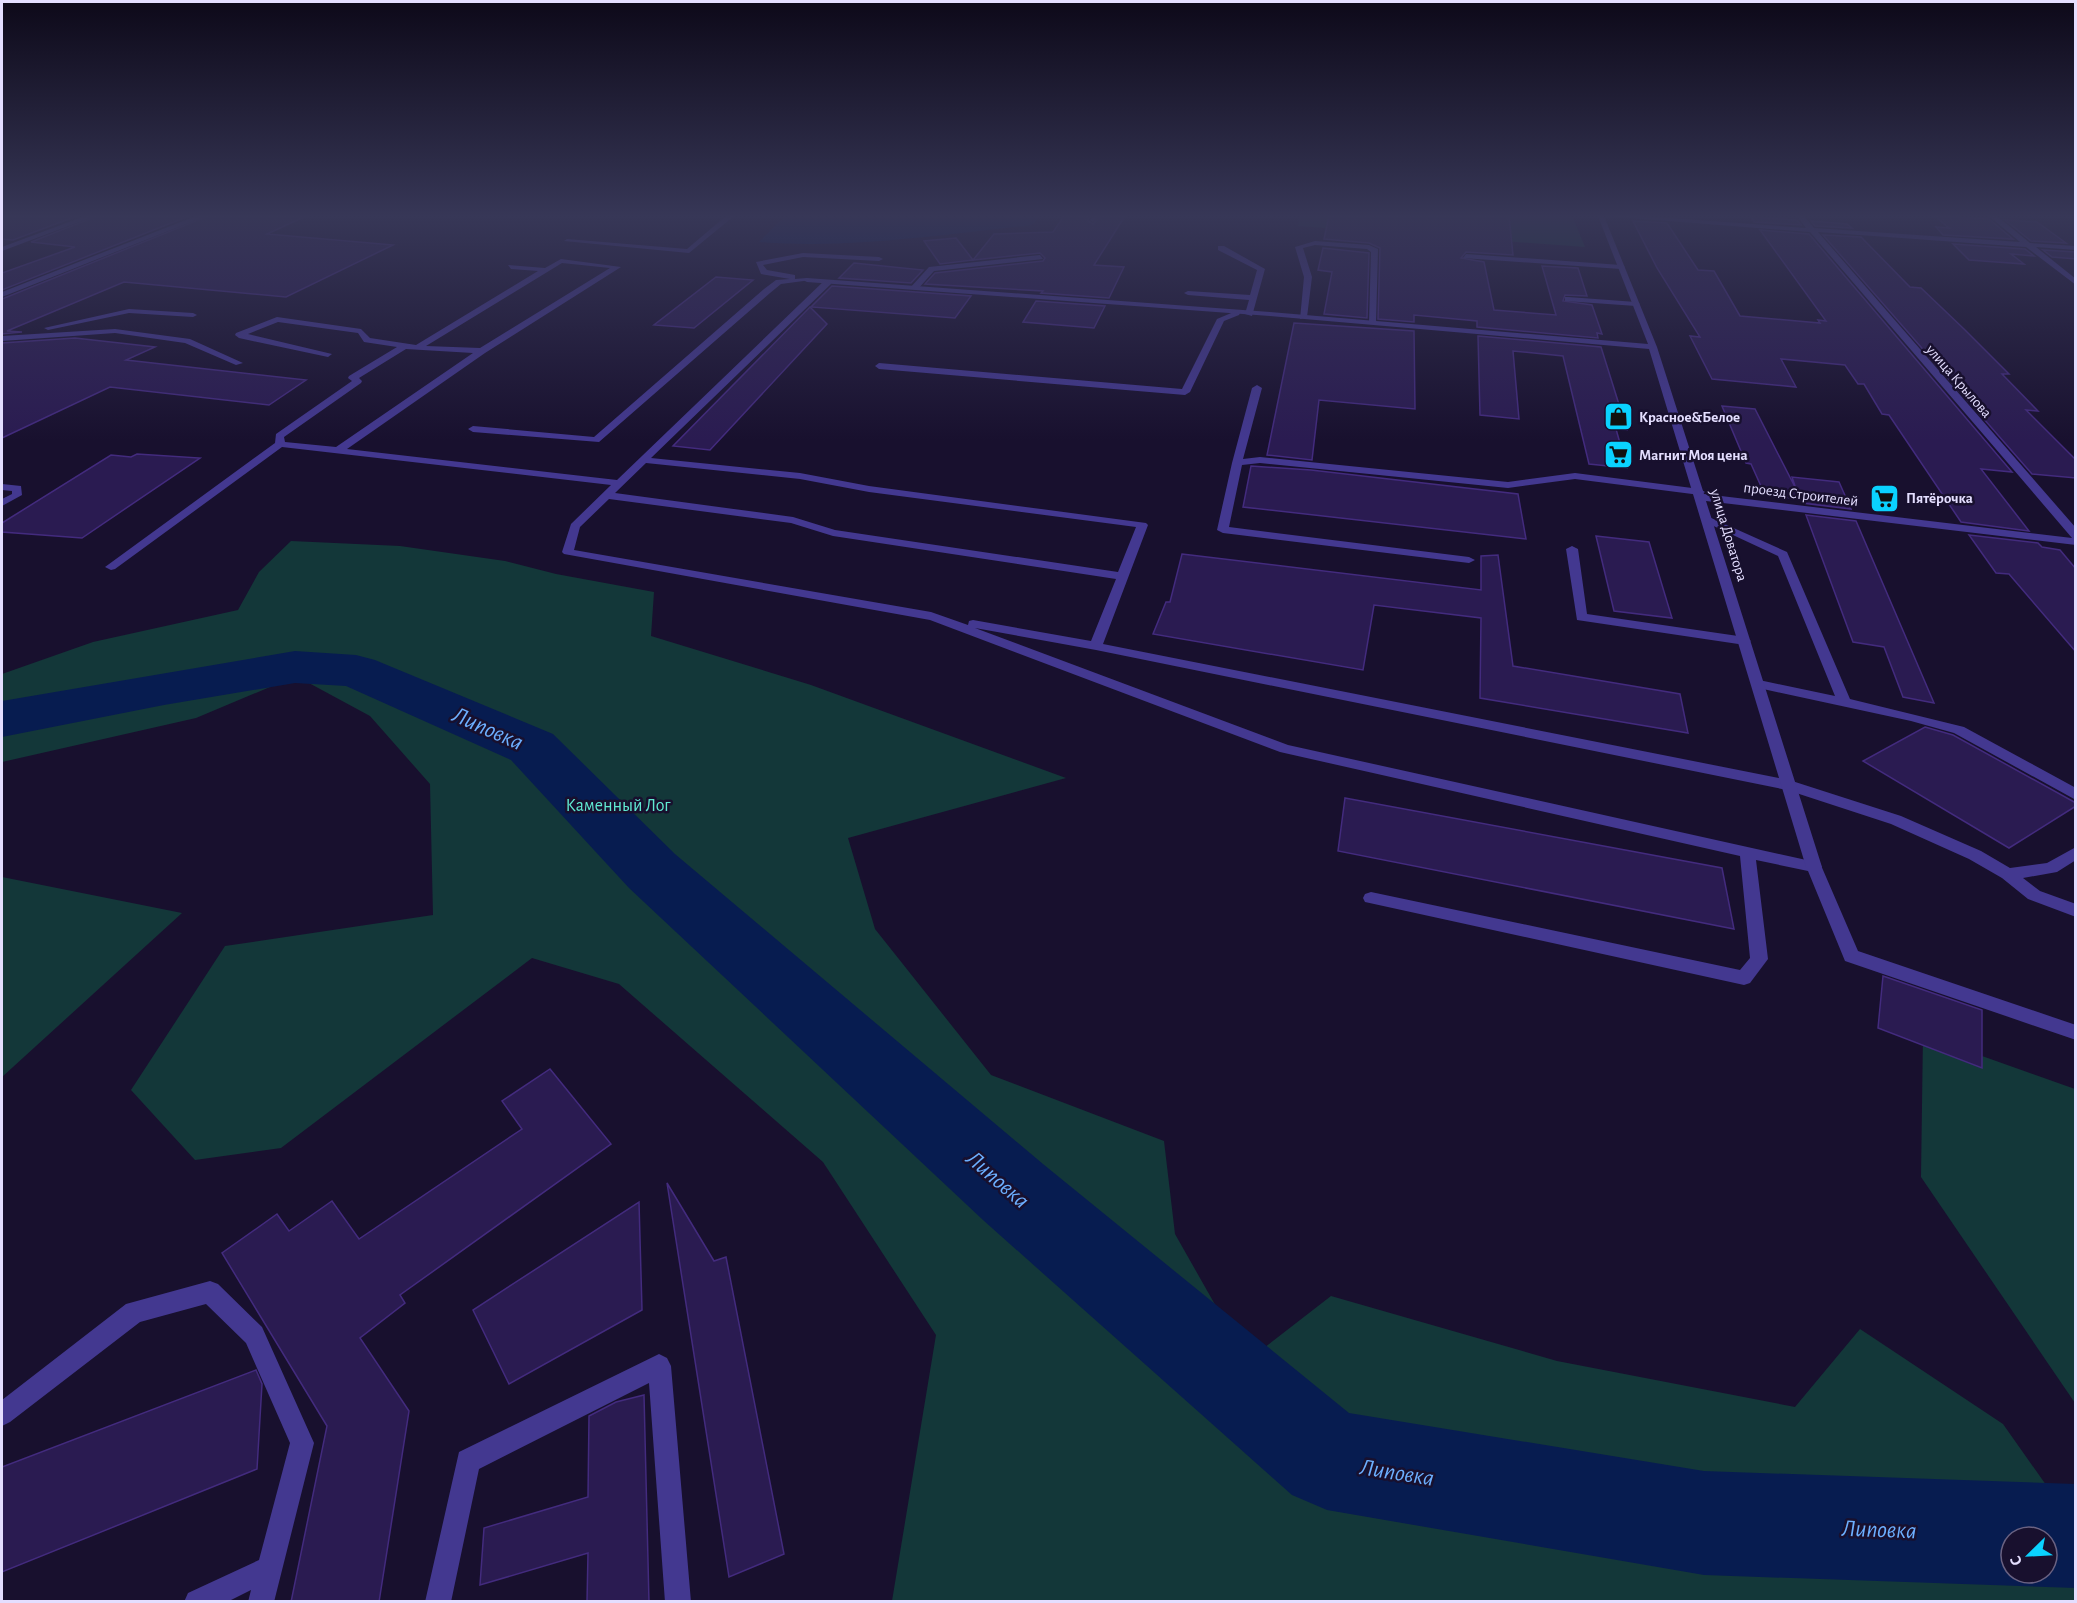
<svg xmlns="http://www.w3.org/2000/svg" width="2077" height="1603" viewBox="0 0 2077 1603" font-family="'Alegreya Sans',sans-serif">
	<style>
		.green { fill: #133739; fill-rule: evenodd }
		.water { fill: #071c50 }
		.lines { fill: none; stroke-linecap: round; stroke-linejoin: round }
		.river { fill: #071c50; fill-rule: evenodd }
		.building { fill: #2a1b51; stroke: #432b7e; stroke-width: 1.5 }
		.service { fill: #433890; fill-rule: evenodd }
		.minor { fill: #433890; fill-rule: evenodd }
		.labels { text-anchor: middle; stroke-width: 5; stroke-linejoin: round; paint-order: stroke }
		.far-street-label { font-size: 15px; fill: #e4deff; stroke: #18102e }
		.far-poi-label { font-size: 15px; font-weight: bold; fill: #e4deff; stroke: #18102e; text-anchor: start }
		.park-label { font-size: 18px; fill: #60e9d2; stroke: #18102e }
		.near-water-label { font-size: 24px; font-style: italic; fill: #6cafff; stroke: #18102e }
	</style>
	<rect width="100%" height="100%" fill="#18102e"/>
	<g class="green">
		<polygon points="1300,216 1572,216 1585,247 1298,226"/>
		<path d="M291 541 400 546 505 561 556 574 654 592 651 636 811 685 1066 778 848 838 875 929 991 1075 1164 1141 1175 1234 1247 1361 1331 1296 1557 1361 1795 1407 1860 1329 2003 1424 2075 1526V1601H892L936 1335 823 1162 619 984 532 958 281 1148 195 1160 131 1090 225 946 433 915 430 784 370 716 296 676 196 718 2 762V674L93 642 238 610 259 572ZM2011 1537H2047V1573H2011Z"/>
		<polygon points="2,877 182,913 2,1077"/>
		<polygon points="1923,1035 2075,1089 2075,1403 1921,1177"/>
	</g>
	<path class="water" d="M785 216H1040L1032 225C941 235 850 249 759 242Z"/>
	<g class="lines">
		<path class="river" d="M295 651 356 655 375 660 553 734 675 854 1043 1164 1349 1413 1704 1471 2076 1484V1588L1704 1575 1327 1510 1292 1495 983 1220 629 888 511 760 346 686 295 683 164 705 2 737V701ZM2011 1537H2047V1573H2011Z"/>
	</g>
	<g class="building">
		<polygon points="2,216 77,216 13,240 2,239"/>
		<polygon points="97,216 189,216 2,290 2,273 75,247 31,242"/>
		<polygon points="208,216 306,216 267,234 393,245 286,297 124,282 7,331 22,332 2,334 2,299"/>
		<polygon points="1064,216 1089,216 1088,221 1093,224 1101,216 1125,216 1094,265 1124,267 1109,298 1041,293 1043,291 925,284 935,273 1043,261 1045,258 1040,253 973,260 994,234 1053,232"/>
		<polygon points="1329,216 1509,216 1513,255 1466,252 1461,258 1484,262 1494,310 1556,315 1542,266 1578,268 1587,296 1565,295 1563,301 1592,305 1602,334 1597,333 1598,338 1477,327 1477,321 1414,315 1414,322 1378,319 1380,248 1369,243 1324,239"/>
		<polygon points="1935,216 1989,219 2013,239 1943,235 1936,227 1949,228"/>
		<polygon points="1751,217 1797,220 1801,225 1754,222"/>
		<polygon points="2005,220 2037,222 2066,243 2031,241"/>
		<polygon points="1633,221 1667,223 1698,270 1714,271 1740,316 1820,323 1818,320 1826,321 1760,230 1809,234 2012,472 1981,469 2029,531 1961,522 1889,415 1882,414 1864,384 1858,384 1845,365 1781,359 1796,387 1712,379 1690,336 1700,337 1657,268"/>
		<polygon points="1811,221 1847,224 1852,228 1815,226"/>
		<polygon points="1823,235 1861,237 1910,287 1921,288 1964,329 2009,374 2002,374 2038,411 2026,410 2076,460 2076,478 2032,474"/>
		<polygon points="956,238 973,260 940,264 924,241"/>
		<polygon points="1953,244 2025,249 2034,256 2011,254 2024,264 1969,260"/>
		<polygon points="1323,248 1369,253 1367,318 1324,314 1332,272 1318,270"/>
		<polygon points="2043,250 2076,252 2076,259 2052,257"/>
		<polygon points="854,263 923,270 911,283 839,278"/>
		<polygon points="716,277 753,280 694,328 654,325"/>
		<polygon points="832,286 971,296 955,318 811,307"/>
		<polygon points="1036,301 1105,306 1094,328 1023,322"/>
		<polygon points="810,307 827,324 710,450 673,446"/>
		<polygon points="1294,323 1414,331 1415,409 1319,400 1312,460 1267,455"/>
		<polygon points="1478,336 1601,347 1627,430 1616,429 1627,468 1589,464 1563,356 1513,351 1519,419 1480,415"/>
		<polygon points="75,338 155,347 126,360 306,380 269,405 110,387 2,438 2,343"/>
		<polygon points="1722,406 1755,409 1796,489 1792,477 1839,482 1851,509 1802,503 1800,499 1765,495 1751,464 1746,463"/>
		<polygon points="137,454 200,458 82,538 2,532 2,523 111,455 131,457"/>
		<polygon points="1251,466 1311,470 1518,494 1526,539 1243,507"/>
		<polygon points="1806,515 1856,521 1934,703 1903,697 1884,647 1853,642"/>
		<polygon points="1969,535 2038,543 2042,547 2060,550 2076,569 2076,652 2009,574 1996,573"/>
		<polygon points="1596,536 1649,542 1672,618 1614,611"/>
		<polygon points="1182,554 1481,590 1481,556 1498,555 1513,666 1680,694 1688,733 1480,698 1481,618 1374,605 1363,670 1153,634 1166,602 1170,602"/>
		<polygon points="1925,727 1953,735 2076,803 2076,806 2009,848 1863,761"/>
		<polygon points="1345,798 1722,868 1734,929 1338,851"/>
		<polygon points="1883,976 1982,1010 1982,1068 1878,1028"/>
		<polygon points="550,1069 611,1144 400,1295 405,1303 360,1338 409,1411 379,1602 291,1602 327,1426 222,1253 277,1214 289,1231 332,1201 359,1239 522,1129 502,1101"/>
		<polygon points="667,1183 714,1261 726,1257 784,1554 729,1577"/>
		<polygon points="639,1202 642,1310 509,1384 473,1310"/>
		<polygon points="256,1370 262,1384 257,1469 2,1572 2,1467"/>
		<polygon points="644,1395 649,1602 587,1602 588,1553 480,1585 484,1528 588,1497 589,1416 616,1402"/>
	</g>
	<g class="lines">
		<g class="service">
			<polygon points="726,216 734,216 689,253 564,241 567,239 687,249"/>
			<polygon points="1092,216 1099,216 1093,222 1090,220"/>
			<polygon points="1315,241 1369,245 1378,249 1376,325 1369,323 1371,252 1367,249 1315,245 1303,248 1312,277 1307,317 1300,319 1304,277 1295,247"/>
			<polygon points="1218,246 1224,246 1265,269 1252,316 1245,314 1249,300 1188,295 1184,293 1188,291 1250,295 1257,270 1218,250"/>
			<polygon points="803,253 879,257 883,259 879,261 803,257 763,265 767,270 795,275 795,279 807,278 811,280 781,284 770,293 599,442 473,432 468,429 473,426 594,437 764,289 776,280 790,279 761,274 756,262"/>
			<polygon points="1466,254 1621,265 1625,267 1621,269 1463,258"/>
			<polygon points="1040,255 1043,259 934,271 917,290 910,288 929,267"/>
			<path d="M561 259 621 267 485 353 347 449 617 480 825 280H831V284L651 458 800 473 869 486 1146 523 1148 525 1103 644 1789 780 1901 816 1981 851 2010 868 2047 863 2076 847V860L2057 872 2023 878 2040 891 2076 904V917L2028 899 2002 878 1969 859 1891 824 1787 790 1096 650 975 628 1288 745 1820 863 1858 951 2076 1025V1040L1845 961 1808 871 1756 860 1768 959 1750 983 1744 985 1365 902 1363 898 1365 894 1371 892 1740 970 1750 958 1740 856 1280 752 930 620 564 554 562 552 571 524 611 485 282 447 115 569 111 570 105 567 275 443 276 434 352 381 348 378 349 376 397 347 364 342 358 333 278 322 248 334 332 354 328 357 239 338 235 335 236 333 277 317 361 329 370 338 416 345 538 271 511 269 508 265 545 268ZM562 263 610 268 480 348 426 346ZM406 349 473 353 336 447 285 442 284 437 361 383 362 381 359 378ZM646 463 800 479 869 492 1136 527 1118 572 835 530 793 517 615 493ZM609 499 791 523 833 536 1116 579 1091 641 973 620 969 621 968 625 931 612 574 550 580 527Z"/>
			<polygon points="1568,297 1636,302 1640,304 1636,306 1565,301 1565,297"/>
			<polygon points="129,309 193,313 197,315 193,317 129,313 48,330 44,328"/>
			<polygon points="1236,311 1240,313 1239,315 1224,321 1190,392 1185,395 879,369 875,366 879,363 1182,389 1217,319"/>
			<polygon points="115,329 190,339 243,363 236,365 185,343 115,333 2,341 2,336"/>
			<polygon points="1257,385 1262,388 1243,459 1260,457 1508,482 1575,473 1700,489 1705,492 1700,495 1575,479 1508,488 1260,463 1242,465 1229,527 1469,557 1475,560 1469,563 1223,533 1217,530 1232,463 1252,388"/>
			<polygon points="2,484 21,486 22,495 2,506 2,499 12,494 12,491 2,490"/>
			<polygon points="1709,517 1787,552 1850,699 1964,727 2076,788 2076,800 1954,733 1911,721 1754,687 1752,684 1759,680 1835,696 1778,556 1705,522 1704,520"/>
			<polygon points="1572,546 1578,549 1587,614 1745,637 1751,641 1745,645 1577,620 1566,549"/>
			<polygon points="210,1281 218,1284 262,1327 314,1443 274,1602 248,1602 251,1590 227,1602 184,1602 188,1593 259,1560 290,1443 246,1343 206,1304 140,1322 10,1422 2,1426 2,1400 126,1304"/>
			<polygon points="659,1354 667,1358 671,1366 691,1602 665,1602 649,1383 479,1469 451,1602 425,1602 459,1452"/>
		</g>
		<g class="minor">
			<polygon points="85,216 95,216 2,251 2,247"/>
			<polygon points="196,216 206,216 2,297 2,292"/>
			<polygon points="1598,216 1604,216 1657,347 1704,494 2072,538 1810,232 1605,216 1643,216 1806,228 1797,216 1804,216 1814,228 2020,242 1989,216 1997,216 2030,243 2076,246 2076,250 2036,247 2076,279 2076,285 2026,247 1818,232 2076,528 2076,545 1706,501 1822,867 1820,871 1808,871 1806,867 1649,349 1270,316 807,282 803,280 807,278 1270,312 1648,344"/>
		</g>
	</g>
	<linearGradient id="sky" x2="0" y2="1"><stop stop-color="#0d0919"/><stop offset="0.49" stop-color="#373757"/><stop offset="1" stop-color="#373757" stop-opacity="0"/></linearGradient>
	<rect width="2077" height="441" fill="url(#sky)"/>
	<defs>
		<symbol id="shop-square" viewBox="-11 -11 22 22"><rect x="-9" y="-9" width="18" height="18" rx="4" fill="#0ad2ff" stroke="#18102e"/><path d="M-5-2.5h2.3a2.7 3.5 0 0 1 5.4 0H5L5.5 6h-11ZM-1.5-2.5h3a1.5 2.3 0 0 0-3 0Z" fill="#111"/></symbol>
		<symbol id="supermarket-square" viewBox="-11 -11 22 22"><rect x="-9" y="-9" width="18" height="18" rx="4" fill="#0ad2ff" stroke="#18102e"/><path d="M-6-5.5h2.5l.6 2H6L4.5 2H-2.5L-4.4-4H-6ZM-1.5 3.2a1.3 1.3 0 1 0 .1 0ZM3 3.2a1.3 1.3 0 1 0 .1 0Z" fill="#111"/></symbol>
	</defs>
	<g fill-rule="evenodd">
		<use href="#shop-square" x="1602" y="400" width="33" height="33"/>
		<use href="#supermarket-square" x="1602" y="438" width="33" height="33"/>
		<use href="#supermarket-square" x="1868" y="482" width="33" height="33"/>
	</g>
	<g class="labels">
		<g class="far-street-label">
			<text transform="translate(1959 381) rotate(49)" y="5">улица Крылова</text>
			<text transform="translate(1801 494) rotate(7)" y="5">проезд Строителей</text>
			<text transform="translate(1729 535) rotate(73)" y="5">улица Доватора</text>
		</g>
		<g class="far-poi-label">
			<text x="1639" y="422">Красное&amp;Белое</text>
			<text x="1639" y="460">Магнит Моя цена</text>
			<text x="1906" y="503">Пятёрочка</text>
		</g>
		<g class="park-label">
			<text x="618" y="811">Каменный Лог</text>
		</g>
		<g class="near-water-label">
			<text transform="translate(488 728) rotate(24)" y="8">Липовка</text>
			<text transform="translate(998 1179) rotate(41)" y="8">Липовка</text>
			<text transform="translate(1397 1472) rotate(9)" y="8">Липовка</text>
			<text transform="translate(1879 1529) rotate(2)" y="8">Липовка</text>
		</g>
	</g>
	<rect width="2077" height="1603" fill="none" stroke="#e4deff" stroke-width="6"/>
	<g transform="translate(2029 1555) rotate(246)"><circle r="28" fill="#18102e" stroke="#6a6282" stroke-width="1.5"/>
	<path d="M0-4.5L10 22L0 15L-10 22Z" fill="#0ad2ff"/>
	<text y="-9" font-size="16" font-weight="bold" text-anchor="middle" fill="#e4deff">С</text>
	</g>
</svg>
